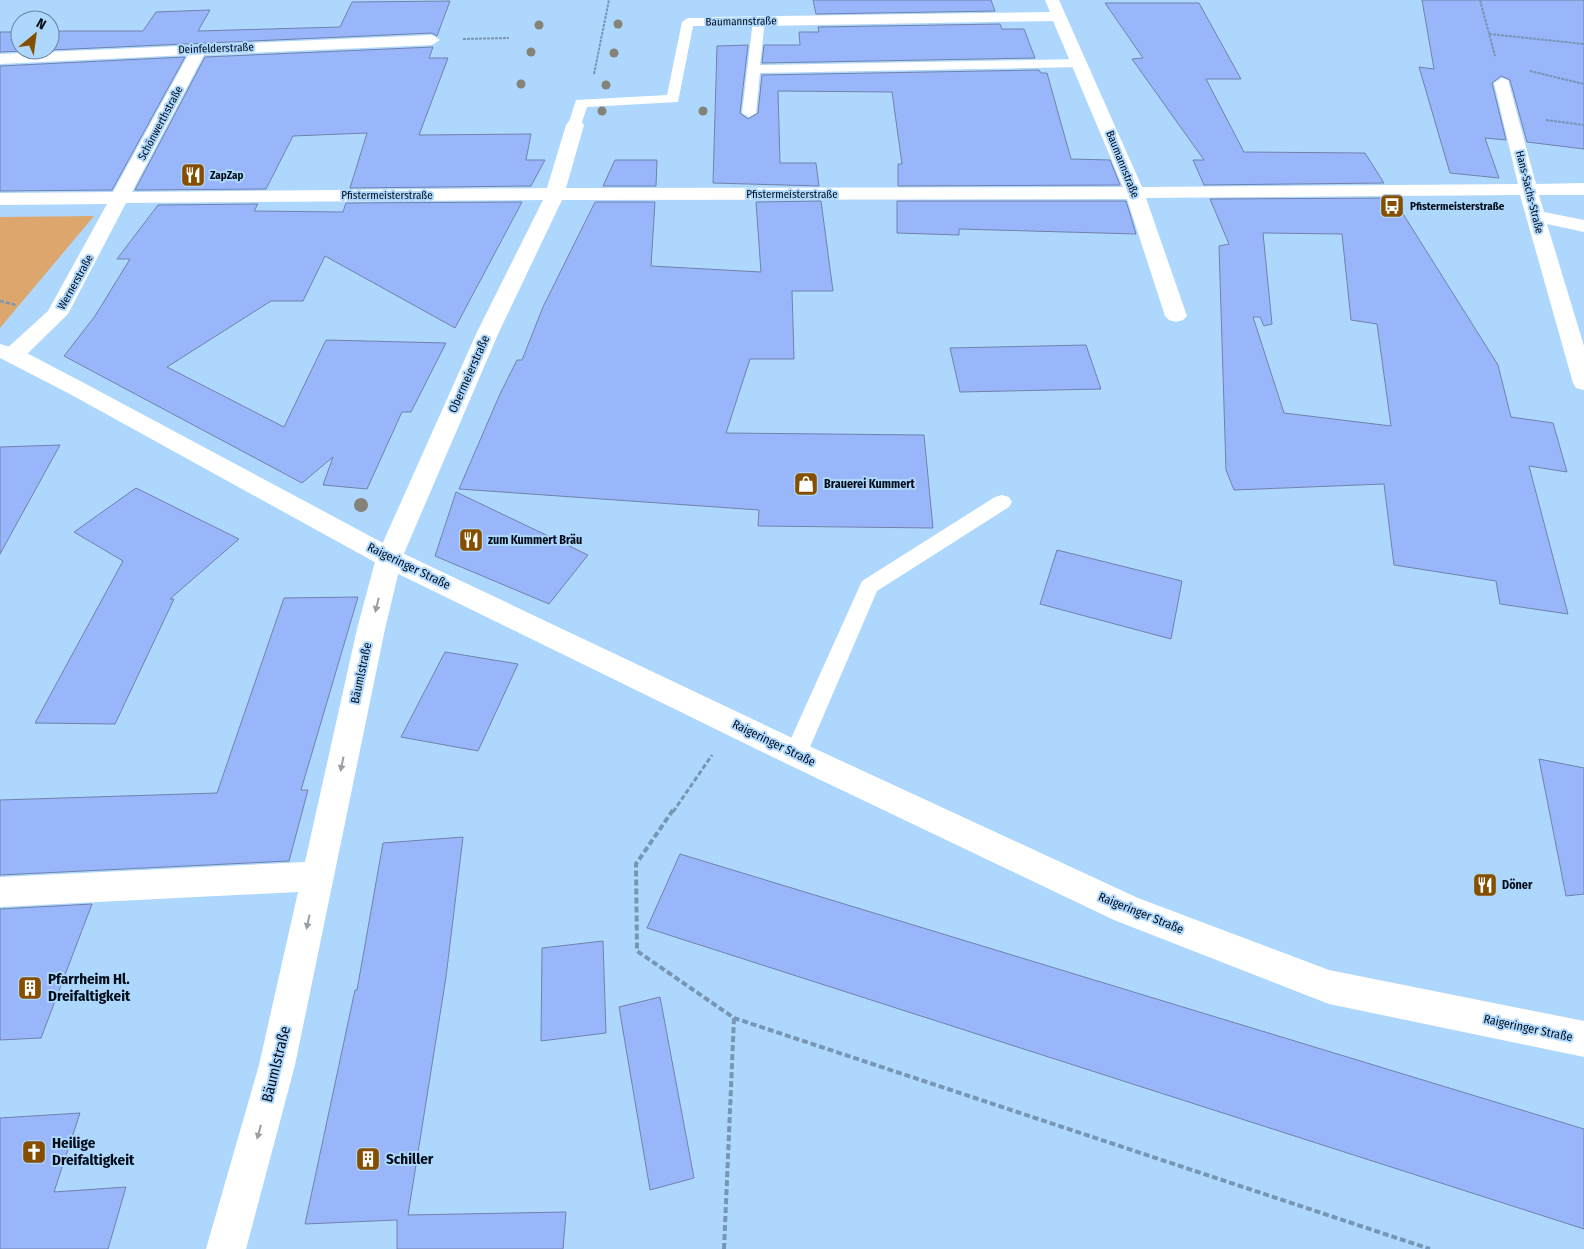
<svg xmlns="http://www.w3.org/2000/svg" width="1584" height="1249" viewBox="0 0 1584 1249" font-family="'Fira Sans Condensed',sans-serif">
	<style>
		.green { fill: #dda66d }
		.building { fill: #99b6fb; stroke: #7082ac; fill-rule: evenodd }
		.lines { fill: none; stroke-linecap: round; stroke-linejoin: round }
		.path-far3 { stroke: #7696b4; stroke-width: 2; stroke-dasharray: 3 1; stroke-linecap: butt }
		.path-far2 { stroke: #7696b4; stroke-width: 2.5; stroke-dasharray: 4 2; stroke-linecap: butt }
		.path-far1 { stroke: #7696b4; stroke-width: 3; stroke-dasharray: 5 2.5; stroke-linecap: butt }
		.path { stroke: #7696b4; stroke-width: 4; stroke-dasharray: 6 3; stroke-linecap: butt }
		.service { fill: #fff; fill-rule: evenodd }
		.minor { fill: #fff; fill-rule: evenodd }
		.secondary { fill: #fff; fill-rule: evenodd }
		.tree { fill: #858278 }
		.oneway { fill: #999ea3 }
		.labels { text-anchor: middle; stroke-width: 4; stroke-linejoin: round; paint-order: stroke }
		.far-street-label { font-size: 11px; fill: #010c19; stroke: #aed7fd }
		.far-poi-label { font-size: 11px; font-weight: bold; fill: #010c19; stroke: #aed7fd; text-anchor: start }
		.street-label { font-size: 12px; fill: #010c19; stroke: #aed7fd }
		.poi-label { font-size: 12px; font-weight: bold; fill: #010c19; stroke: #aed7fd; text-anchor: start }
		.near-poi-label { font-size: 15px; font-weight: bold; fill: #010c19; stroke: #aed7fd; text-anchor: start }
		.near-street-label { font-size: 15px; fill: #010c19; stroke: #aed7fd }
	</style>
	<rect width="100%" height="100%" fill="#aed7fd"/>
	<polygon class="green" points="94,216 0,328 0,217"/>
	<g class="building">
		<polygon points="813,0 991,0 995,11 816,14"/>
		<polygon points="1422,0 1584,0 1584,149 1527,142 1510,80 1501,76 1492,83 1506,140 1485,138 1499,178 1450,173 1419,67 1434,69"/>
		<polygon points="450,1 437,36 432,33 50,50 50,31 143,31 156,12 210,10 198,31 340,27 352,2"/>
		<polygon points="1105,3 1199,3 1241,79 1206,79 1244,152 1365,153 1384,183 1204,185 1193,160 1204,160 1132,59 1143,58"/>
		<polygon points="1000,24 1002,29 1024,29 1035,58 762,63 764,45 800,45 799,32 819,32 818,27"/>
		<polygon points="0,32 20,32 20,50 48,50 0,52"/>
		<polygon points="748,45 740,113 748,119 758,113 762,75 1039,70 1041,73 1047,73 1071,159 1110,160 1120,185 898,186 898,164 902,164 892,92 778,91 780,163 816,163 819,186 713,183 717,46"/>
		<polygon points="433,47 429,58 448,58 419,135 531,134 526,160 545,160 531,186 350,188 367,133 293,136 266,189 135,190 205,57"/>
		<polygon points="185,57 112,190 0,191 0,66"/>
		<polygon points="615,160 657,160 656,186 603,186"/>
		<path d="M1393 198 1498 365 1511 417 1553 423 1567 472 1529 466 1568 614 1500 604 1496 581 1394 565 1384 484 1234 490 1226 470 1219 246 1229 244 1210 199ZM1263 233 1342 234 1351 320 1377 324 1391 426 1284 413 1253 317H1260L1264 326 1272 324Z"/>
		<polygon points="821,201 833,291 792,291 794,359 750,359 726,433 924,435 933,528 758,526 759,510 459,489 500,394 517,360 522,360 543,307 595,202 655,202 651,266 761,272 756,202"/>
		<polygon points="897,201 1126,201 1136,234 959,229 959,235 897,233"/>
		<polygon points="522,202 455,328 325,256 303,301 271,301 167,367 284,427 326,340 446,343 411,412 402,412 367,489 323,485 333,457 302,483 64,356 95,316 130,259 117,259 158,205 258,204 254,211 343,212 346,203"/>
		<polygon points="1086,345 1101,389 960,392 950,348"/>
		<polygon points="60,445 0,554 0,447"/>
		<polygon points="136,488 239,539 170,599 174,599 115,724 35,723 123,561 74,532"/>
		<polygon points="456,492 588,555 549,604 435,556"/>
		<polygon points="1057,550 1182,581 1171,639 1040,604"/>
		<polygon points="358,597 301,790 308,790 289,861 0,875 0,800 217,793 284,598"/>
		<polygon points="445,652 518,664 478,751 401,737"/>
		<polygon points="1539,759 1584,768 1584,894 1566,896"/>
		<polygon points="463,837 446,977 408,1215 566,1212 563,1249 397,1249 397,1220 305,1224 355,990 357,990 383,843"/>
		<polygon points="680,854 1584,1129 1584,1229 647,928"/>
		<polygon points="92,904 41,1038 0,1040 0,909"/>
		<polygon points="603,941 606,1033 541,1041 542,948"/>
		<polygon points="660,997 694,1178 650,1190 619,1007"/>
		<polygon points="80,1113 54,1192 126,1187 108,1249 0,1249 0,1118"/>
	</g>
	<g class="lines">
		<g class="path-far3">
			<polyline points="1480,0 1495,56"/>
			<polyline points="1489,34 1584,44"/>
			<polyline points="463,39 509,38"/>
			<polyline points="1530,71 1584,84"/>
			<polyline points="594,74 609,0"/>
			<polyline points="1546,120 1584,125"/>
		</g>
		<polyline class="path-far2" points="0,301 16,305"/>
		<polyline class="path-far1" points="673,812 712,755"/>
		<g class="path">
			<polyline points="673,810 636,864 637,951 734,1018 1430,1249"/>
			<polyline points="724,1249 734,1018"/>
		</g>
		<g class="service">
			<polygon points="759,16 765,20 760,65 1080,59 1086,63 1080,67 760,73 756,113 749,117 742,113 753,20"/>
			<polygon points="688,18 711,18 717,22 711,26 693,26 678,102 587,107 580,128 570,128 568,125 576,100 667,95 682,22"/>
			<polygon points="1002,495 1009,497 1012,502 1009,507 877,591 804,761 796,764 788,761 784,754 862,581 995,497"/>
		</g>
		<polygon class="minor" points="1045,0 1059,0 1142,187 1518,184 1494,83 1502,78 1508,80 1536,184 1584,183 1584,195 1539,195 1544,212 1584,220 1584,232 1547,224 1584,346 1584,390 1576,388 1573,383 1520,195 1146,198 1187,316 1183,320 1176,322 1169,320 1165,316 1127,199 562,200 499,332 402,558 385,629 295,1065 246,1249 206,1249 259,1065 298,892 0,907 0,877 305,862 357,629 376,558 477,332 543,200 126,203 68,314 21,360 13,362 5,360 2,355 5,350 48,311 107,204 0,205 0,193 113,192 188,55 0,64 0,54 432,35 440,40 432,45 204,55 132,192 547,188 566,125 569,121 581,121 584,125 566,188 1123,187 1053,21 711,27 703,22 711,17 1050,12"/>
		<polygon class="secondary" points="0,344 21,350 84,383 398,551 807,745 1138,898 1329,970 1584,1021 1584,1057 1329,1004 1114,920 785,763 380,565 68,393 0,358"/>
	</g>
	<g class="tree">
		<circle cx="618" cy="24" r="4.5"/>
		<circle cx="539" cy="25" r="4.5"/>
		<circle cx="531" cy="52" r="4.5"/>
		<circle cx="614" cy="53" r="4.5"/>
		<circle cx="521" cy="84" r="4.5"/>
		<circle cx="606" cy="85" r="4.5"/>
		<circle cx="602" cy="111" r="4.5"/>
		<circle cx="703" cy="111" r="4.5"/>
		<circle cx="361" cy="505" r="7"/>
	</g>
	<defs><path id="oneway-solid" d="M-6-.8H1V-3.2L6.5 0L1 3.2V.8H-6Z" transform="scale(1.25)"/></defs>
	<g class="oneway">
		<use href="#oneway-solid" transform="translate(377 605) rotate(104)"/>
		<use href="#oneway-solid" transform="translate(342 764) rotate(102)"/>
		<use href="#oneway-solid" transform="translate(308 922) rotate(102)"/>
		<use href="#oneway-solid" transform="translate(259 1132) rotate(105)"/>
	</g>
	<defs>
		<symbol id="restaurant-square" viewBox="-11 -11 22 22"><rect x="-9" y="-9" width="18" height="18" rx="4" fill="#864f00" stroke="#aed7fd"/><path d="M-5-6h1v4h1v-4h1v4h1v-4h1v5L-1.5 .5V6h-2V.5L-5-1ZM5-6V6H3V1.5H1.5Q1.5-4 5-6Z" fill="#fff"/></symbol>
		<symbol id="bus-square" viewBox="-11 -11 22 22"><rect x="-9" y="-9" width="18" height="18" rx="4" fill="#864f00" stroke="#aed7fd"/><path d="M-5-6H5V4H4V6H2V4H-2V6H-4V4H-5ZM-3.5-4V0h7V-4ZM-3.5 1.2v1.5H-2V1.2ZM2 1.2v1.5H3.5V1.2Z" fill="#fff"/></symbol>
		<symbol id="shop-square" viewBox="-11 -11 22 22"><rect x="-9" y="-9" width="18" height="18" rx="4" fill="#864f00" stroke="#aed7fd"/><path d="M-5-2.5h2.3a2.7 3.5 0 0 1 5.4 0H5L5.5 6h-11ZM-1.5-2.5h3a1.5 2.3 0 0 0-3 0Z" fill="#fff"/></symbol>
		<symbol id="building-square" viewBox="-11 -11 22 22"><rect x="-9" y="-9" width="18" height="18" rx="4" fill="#864f00" stroke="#aed7fd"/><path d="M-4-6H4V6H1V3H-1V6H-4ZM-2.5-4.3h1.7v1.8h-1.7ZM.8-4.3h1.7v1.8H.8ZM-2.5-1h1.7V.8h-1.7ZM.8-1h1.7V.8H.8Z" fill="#fff"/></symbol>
		<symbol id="church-square" viewBox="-11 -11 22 22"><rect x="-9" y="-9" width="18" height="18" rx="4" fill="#864f00" stroke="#aed7fd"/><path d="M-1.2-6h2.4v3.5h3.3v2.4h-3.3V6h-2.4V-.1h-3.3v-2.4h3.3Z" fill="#fff"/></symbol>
	</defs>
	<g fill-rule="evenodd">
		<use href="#restaurant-square" x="179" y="161" width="28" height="28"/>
		<use href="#bus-square" x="1378" y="192" width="28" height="28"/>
		<use href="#shop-square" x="792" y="470" width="28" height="28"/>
		<use href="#restaurant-square" x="457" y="526" width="28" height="28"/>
		<use href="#restaurant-square" x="1471" y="871" width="28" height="28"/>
		<use href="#building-square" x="16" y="974" width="28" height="28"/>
		<use href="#church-square" x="20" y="1138" width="28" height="28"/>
		<use href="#building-square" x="354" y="1145" width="28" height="28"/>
	</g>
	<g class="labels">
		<g class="far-street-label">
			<text transform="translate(741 21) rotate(-1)" y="4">Baumannstraße</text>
			<text transform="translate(216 48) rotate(-2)" y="4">Deinfelderstraße</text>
			<text transform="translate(160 123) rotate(-62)" y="4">Schönwerthstraße</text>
			<text transform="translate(1123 164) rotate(68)" y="4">Baumannstraße</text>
			<text transform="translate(1530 192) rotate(76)" y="4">Hans-Sachs-Straße</text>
			<text x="792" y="198">Pfistermeisterstraße</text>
			<text x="387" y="199">Pfistermeisterstraße</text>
			<text transform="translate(75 282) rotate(-61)" y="4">Wernerstraße</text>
		</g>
		<g class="far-poi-label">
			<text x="210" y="179">ZapZap</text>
			<text x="1410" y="210">Pfistermeisterstraße</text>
		</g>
		<g class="street-label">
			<text transform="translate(469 374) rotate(-66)" y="4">Obermeierstraße</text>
			<text transform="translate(409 566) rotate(26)" y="4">Raigeringer Straße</text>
			<text transform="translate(361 673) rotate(-78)" y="4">Bäumlstraße</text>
			<text transform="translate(774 743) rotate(26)" y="4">Raigeringer Straße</text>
			<text transform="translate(1141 913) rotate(22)" y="4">Raigeringer Straße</text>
			<text transform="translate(1528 1028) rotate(12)" y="4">Raigeringer Straße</text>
		</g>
		<g class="poi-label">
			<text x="824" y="488">Brauerei Kummert</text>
			<text x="488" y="544">zum Kummert Bräu</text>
			<text x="1502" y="889">Döner</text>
		</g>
		<g class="near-poi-label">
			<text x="48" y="984">Pfarrheim Hl.<tspan x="48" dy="17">Dreifaltigkeit</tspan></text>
			<text x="52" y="1148">Heilige<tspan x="52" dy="17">Dreifaltigkeit</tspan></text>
			<text x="386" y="1164">Schiller</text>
		</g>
		<g class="near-street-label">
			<text transform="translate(276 1064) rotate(-76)" y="5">Bäumlstraße</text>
		</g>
	</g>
	<g transform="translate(35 35) rotate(29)"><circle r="24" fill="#aed7fd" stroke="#6986a2"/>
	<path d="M0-4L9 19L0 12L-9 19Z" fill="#864f00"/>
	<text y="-8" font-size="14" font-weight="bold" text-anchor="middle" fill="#010c19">N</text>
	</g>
</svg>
